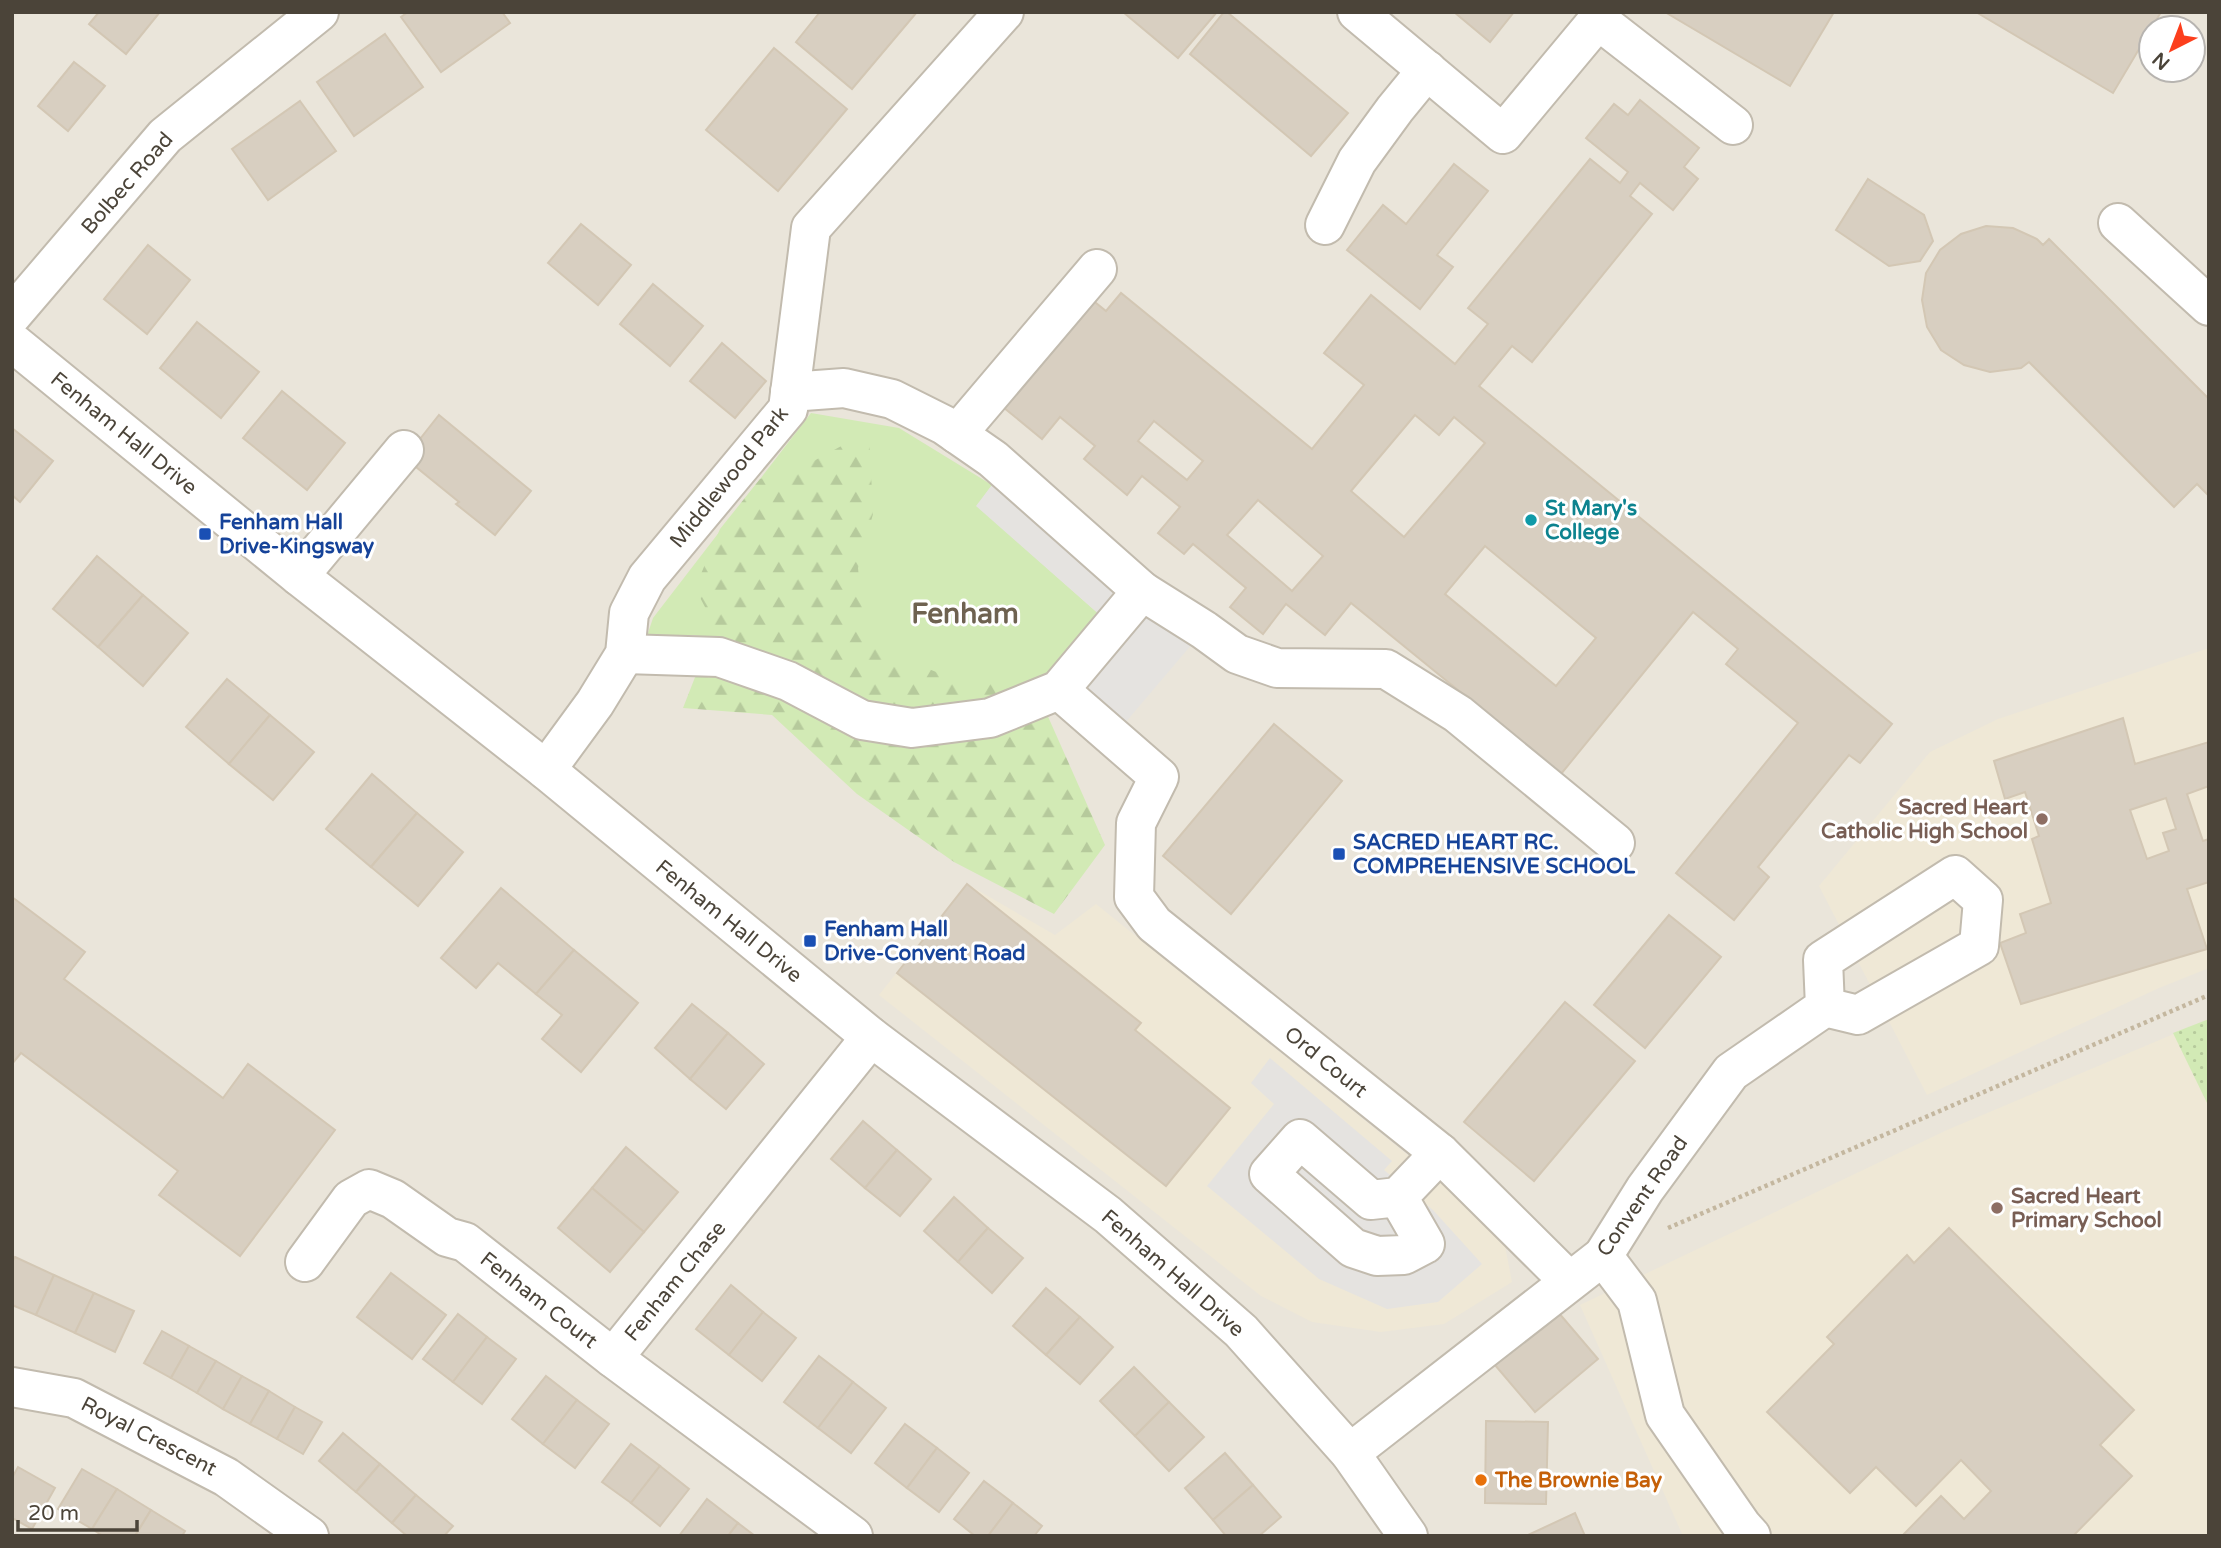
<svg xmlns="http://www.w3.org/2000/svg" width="2221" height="1548" viewBox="0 0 2221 1548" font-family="'Varela Round',sans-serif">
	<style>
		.residential { fill: #eae5da; fill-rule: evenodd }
		.education { fill: #efe8d6 }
		.grass { fill: #d2eab5 }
		.forest { fill: url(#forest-firs) }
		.park { fill: url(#park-dots) }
		.parking { fill: #e5e3e0 }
		.building { fill: #d8cfc1; stroke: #d3c7b4; stroke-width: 2; fill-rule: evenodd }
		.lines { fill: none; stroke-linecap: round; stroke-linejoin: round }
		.minor-casing { stroke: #c2bbae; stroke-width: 42 }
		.path { stroke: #c4b79f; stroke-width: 4.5; stroke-dasharray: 3.5 3.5; stroke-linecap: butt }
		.minor { stroke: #fff; stroke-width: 38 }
		.culture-dot { fill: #0f9aa8; stroke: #fff; stroke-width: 2.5 }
		.transit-dot { fill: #1a4fb4; stroke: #fff; stroke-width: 2.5 }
		.education-dot { fill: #8d6e63; stroke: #fff; stroke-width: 2.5 }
		.food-dot { fill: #e8710a; stroke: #fff; stroke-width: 2.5 }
		.labels { text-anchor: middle; stroke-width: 6; stroke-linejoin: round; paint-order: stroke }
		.street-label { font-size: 21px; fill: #4b4439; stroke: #fff }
		.culture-label { font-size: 21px; font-weight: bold; fill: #0d838f; stroke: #fff; text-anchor: start }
		.transit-label { font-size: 21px; font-weight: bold; fill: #164399; stroke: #fff; text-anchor: start }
		.education-label { font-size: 21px; font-weight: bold; fill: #785e54; stroke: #fff; text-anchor: end }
		.food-label { font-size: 21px; font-weight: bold; fill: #c56008; stroke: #fff; text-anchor: start }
		.district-label { font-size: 28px; font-weight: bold; fill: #6e6250; stroke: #fff }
	</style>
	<defs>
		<pattern id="forest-firs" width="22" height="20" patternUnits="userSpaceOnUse" patternTransform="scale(1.75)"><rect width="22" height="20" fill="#d2eab5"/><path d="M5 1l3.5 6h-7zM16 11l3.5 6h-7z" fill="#b6ca9c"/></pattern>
		<pattern id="park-dots" width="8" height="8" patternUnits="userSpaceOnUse" patternTransform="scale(1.75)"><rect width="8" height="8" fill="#d2eab5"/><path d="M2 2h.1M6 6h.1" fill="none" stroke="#b6ca9c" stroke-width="1.8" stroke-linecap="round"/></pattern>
	</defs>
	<rect width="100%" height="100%" fill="#f6f3ec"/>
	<path class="residential" d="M12 12H2209V1536H12ZM2151 28H2193V70H2151Z"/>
	<g class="education">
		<polygon points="2209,648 2209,968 2159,988 1927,1095 1819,886 1930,752 1998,719"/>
		<polygon points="967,884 1055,935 1096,904 1461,1198 1504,1241 1512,1282 1444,1324 1381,1332 1312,1322 1261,1296 879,995"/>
		<polygon points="2209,1019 2209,1536 1683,1536 1580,1305 1947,1130"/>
	</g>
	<polygon class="grass" points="811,413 899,428 992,485 977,506 1101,616 1050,677 968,700 753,645 693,635 646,639 653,618"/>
	<polygon class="forest" points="869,431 873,514 858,568 864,628 906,660 964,683 1034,685 1105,845 1054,914 954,862 857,794 772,715 683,708 715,626 695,588 720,529 760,479 810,463"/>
	<polygon class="park" points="2209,1019 2209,1107 2173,1033"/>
	<g class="parking">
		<polygon points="1014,456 1204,630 1113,737 1059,690 1101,616 976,506"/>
		<polygon points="1270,1058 1392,1161 1384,1170 1433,1210 1482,1264 1438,1302 1387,1309 1319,1279 1207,1186 1274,1104 1251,1083"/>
	</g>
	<g class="building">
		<polygon points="99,12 160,12 126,54 89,24"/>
		<polygon points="408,12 502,12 510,23 441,72 401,17"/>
		<polygon points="820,12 917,12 852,89 796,42"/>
		<polygon points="1123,12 1217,12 1178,58"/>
		<polygon points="1224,12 1227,12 1348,113 1311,156 1190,54"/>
		<polygon points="1454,12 1514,12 1490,42"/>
		<polygon points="1665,12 1834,12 1790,86"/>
		<polygon points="1976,12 2161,12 2113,93"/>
		<polygon points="385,34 423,87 354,136 317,82"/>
		<polygon points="774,48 847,109 778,191 706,130"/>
		<polygon points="74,62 105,86 68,131 38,106"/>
		<path d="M1640 100 1699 148 1684 167 1698 179 1673 210 1640 183 1630 196 1652 214 1532 362 1512 346 1479 386 1892 724 1860 763 1849 755 1758 867 1769 877 1734 920 1676 873 1798 723 1726 664 1738 649 1693 612 1561 774 1351 603 1325 635 1286 604 1263 634 1230 607 1246 588 1193 544 1184 554 1158 533 1180 507 1142 476 1127 495 1084 459 1095 446 1060 417 1042 439 1003 407 1091 299 1106 311 1121 293 1312 449 1364 385 1324 353 1371 295 1455 364 1488 324 1468 308 1590 159 1620 183 1628 172 1586 138 1614 104 1628 115ZM1415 415 1439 435 1454 417 1485 443 1404 537 1351 491ZM1154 421 1203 461 1187 480 1138 441ZM1258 500 1323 556 1292 591 1227 535ZM1485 546 1596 638 1556 686 1445 594Z"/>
		<polygon points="300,101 336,151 268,200 232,149"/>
		<polygon points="1454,164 1488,191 1437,255 1453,267 1420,309 1347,250 1383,205 1406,224"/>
		<polygon points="1868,179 1924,215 1933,241 1920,261 1889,266 1836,230"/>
		<polygon points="581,224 631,265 598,305 548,263"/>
		<polygon points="1986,226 2013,228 2037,239 2043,245 2049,239 2209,399 2209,496 2197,484 2174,507 2029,362 2021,368 1990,372 1964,365 1941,350 1927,327 1922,300 1926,273 1940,250 1961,234"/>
		<polygon points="148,245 190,280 147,334 104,299"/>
		<polygon points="653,284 703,326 670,366 620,324"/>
		<polygon points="197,322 259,372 221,418 160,368"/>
		<polygon points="722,343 766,381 735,418 690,381"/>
		<polygon points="282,391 345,443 307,490 243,438"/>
		<polygon points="439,415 531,491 495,535 456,504 459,502 405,458"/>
		<polygon points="12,428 53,461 20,502 12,495"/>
		<polygon points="97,556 143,595 98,647 53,609"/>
		<polygon points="143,595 188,633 143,686 98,647"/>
		<polygon points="227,679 270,715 229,764 186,727"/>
		<polygon points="270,715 314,752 273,800 229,764"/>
		<path d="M2123 718 2135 764 2209 742V786L2187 794 2203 841 2209 839V882L2187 889 2207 949 2021 1004 2000 943 2026 933 2020 914 2051 903 2032 839 2039 836 2025 792 2005 799 1994 761ZM2166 798 2176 829 2163 833 2169 851 2147 859 2130 810Z"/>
		<polygon points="1274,724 1342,781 1231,914 1163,856"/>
		<polygon points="372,774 417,813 371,867 326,829"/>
		<polygon points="417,813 463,852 418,906 371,867"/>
		<polygon points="967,884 1141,1023 1135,1030 1230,1108 1166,1186 897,973"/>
		<polygon points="501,888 574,950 536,994 498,963 476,988 441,958"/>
		<polygon points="12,897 85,952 64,979 223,1098 248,1064 335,1130 240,1256 159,1195 178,1171 21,1053 12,1064"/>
		<polygon points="1669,915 1721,957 1645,1048 1594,1005"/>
		<polygon points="574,950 638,1003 581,1072 542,1039 562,1015 536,994"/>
		<polygon points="1565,1002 1635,1061 1534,1181 1464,1122"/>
		<polygon points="692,1004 728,1033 690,1079 655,1048"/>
		<polygon points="728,1033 764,1064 726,1109 690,1079"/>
		<polygon points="863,1121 897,1150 865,1188 831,1159"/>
		<polygon points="626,1147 678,1192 644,1232 592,1188"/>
		<polygon points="897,1150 931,1179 900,1216 865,1188"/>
		<polygon points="592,1188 644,1232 610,1272 558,1228"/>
		<polygon points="954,1197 988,1228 958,1262 924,1231"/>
		<polygon points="988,1228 1023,1258 992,1293 958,1262"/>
		<polygon points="1949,1228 2134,1410 2100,1445 2132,1476 2073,1536 1902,1536 1941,1496 1964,1519 1991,1491 1961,1460 1916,1506 1876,1467 1850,1493 1767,1412 1834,1344 1827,1337 1907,1255 1914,1263"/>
		<polygon points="15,1257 54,1275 36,1315 12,1305 12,1262"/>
		<polygon points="391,1273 446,1315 412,1359 357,1317"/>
		<polygon points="54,1275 94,1293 75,1333 36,1315"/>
		<polygon points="731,1285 763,1312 729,1355 696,1329"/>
		<polygon points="1046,1288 1080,1317 1046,1355 1013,1326"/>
		<polygon points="94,1293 134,1311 115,1352 75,1333"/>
		<polygon points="763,1312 796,1338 762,1381 729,1355"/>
		<polygon points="1558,1312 1598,1359 1535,1412 1495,1365"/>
		<polygon points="458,1314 487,1337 453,1382 423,1359"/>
		<polygon points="1080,1317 1113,1347 1080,1384 1046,1355"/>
		<polygon points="162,1331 189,1346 171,1378 144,1363"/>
		<polygon points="487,1337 516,1359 482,1404 453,1382"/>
		<polygon points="189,1346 216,1361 197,1393 171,1378"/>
		<polygon points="819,1356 853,1382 818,1428 784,1402"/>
		<polygon points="216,1361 242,1376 223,1409 197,1393"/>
		<polygon points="1134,1367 1169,1402 1135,1436 1100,1401"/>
		<polygon points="242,1376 269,1391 250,1424 223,1409"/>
		<polygon points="546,1376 577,1400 543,1444 512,1419"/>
		<polygon points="853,1382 886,1408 851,1453 818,1428"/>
		<polygon points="269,1391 295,1407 277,1439 250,1424"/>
		<polygon points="577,1400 609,1424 575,1468 543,1444"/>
		<polygon points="1169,1402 1204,1437 1169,1471 1135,1436"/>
		<polygon points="295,1407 322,1422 303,1454 277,1439"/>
		<polygon points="1486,1421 1548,1422 1546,1504 1485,1503"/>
		<polygon points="905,1424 937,1448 907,1488 875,1463"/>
		<polygon points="343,1433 380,1464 356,1492 319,1461"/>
		<polygon points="631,1444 660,1466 631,1503 602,1482"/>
		<polygon points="937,1448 969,1473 939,1512 907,1488"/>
		<polygon points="1225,1453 1253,1485 1213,1520 1185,1488"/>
		<polygon points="380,1464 416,1495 392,1523 356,1492"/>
		<polygon points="660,1466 689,1489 660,1526 631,1503"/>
		<polygon points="18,1467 55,1488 32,1529 12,1518 12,1478"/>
		<polygon points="82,1469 117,1489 92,1529 58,1509"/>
		<polygon points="984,1481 1013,1503 988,1536 975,1536 954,1519"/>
		<polygon points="1253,1485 1281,1517 1259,1536 1226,1536 1213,1520"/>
		<polygon points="117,1489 151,1510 135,1536 103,1536 92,1529"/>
		<polygon points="416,1495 453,1526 444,1536 407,1536 392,1523"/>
		<polygon points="707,1499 738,1523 728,1536 679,1536"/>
		<polygon points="1013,1503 1042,1526 1034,1536 988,1536"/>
		<polygon points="151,1510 185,1531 182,1536 135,1536"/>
		<polygon points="1575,1513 1585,1536 1526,1536"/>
		<polygon points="738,1523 755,1536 728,1536"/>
	</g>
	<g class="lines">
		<defs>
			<g id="minor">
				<polyline points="1357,12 1503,134 1598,20 1733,125"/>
				<polyline points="2118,223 2209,306"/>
				<polyline points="1325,225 1357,161 1395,109 1427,70"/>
				<polyline points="12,315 165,136 319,12"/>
				<polyline points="12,342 299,576 546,770 871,1037 1108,1215 1241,1331 1350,1453 1408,1536"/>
				<polyline points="957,434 1097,269"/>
				<polyline points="299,576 404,450"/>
				<polyline points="1142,591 1204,630 1237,654 1277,668 1386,669 1458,714 1615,843"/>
				<polyline points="625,654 719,657 788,681 862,720 912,728 990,718 1059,690 1142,591 993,459 944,425 892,399 844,388 790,392"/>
				<polyline points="1059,690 1159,777 1136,823 1134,897 1154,924 1440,1153 1569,1281"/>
				<polyline points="546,770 595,703 625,654 629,613 647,578 788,409 811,228 1004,12"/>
				<polyline points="1398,1197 1425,1244 1404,1255 1377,1256 1353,1248 1269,1174 1300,1139 1371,1200 1398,1197 1440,1153"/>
				<polyline points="1603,1256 1637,1301 1665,1415 1742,1526 1751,1536"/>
				<polyline points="305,1262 351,1199 369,1189 393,1199 447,1237 465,1242 613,1358 853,1536"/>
				<polyline points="613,1358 871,1037"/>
				<polyline points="12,1387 74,1398 226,1477 309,1536"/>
				<polyline points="1350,1453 1603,1256 1645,1189 1731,1072 1825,1007 1823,960 1955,875 1983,900 1979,946 1858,1015 1825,1007"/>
			</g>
		</defs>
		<use href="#minor" class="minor-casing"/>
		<polyline class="path" points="1668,1228 2209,995"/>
		<use href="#minor" class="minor"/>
	</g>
	<circle class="culture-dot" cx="1531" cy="520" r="7"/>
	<g class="transit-dot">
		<rect x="198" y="527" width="14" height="14" rx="3.5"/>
		<rect x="1332" y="847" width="14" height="14" rx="3.5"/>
		<rect x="803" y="934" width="14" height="14" rx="3.5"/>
	</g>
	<g class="education-dot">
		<circle cx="2042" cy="819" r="7"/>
		<circle cx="1997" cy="1208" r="7"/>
	</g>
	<circle class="food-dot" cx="1481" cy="1480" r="7"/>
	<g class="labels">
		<g class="street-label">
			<text transform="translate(127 183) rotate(-49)" y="7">Bolbec Road</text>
			<text transform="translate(124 433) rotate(39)" y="7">Fenham Hall Drive</text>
			<text transform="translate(729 477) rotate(-51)" y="7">Middlewood Park</text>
			<text transform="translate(729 921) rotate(39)" y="7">Fenham Hall Drive</text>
			<text transform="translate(1326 1062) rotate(39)" y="7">Ord Court</text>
			<text transform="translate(1642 1196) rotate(-55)" y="7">Convent Road</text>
			<text transform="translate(1173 1273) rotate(41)" y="7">Fenham Hall Drive</text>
			<text transform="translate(675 1281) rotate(-51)" y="7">Fenham Chase</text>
			<text transform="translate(539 1300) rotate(38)" y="7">Fenham Court</text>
			<text transform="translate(149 1436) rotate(27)" y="7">Royal Crescent</text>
		</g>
		<g class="culture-label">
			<text x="1545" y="515">St Mary's<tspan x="1545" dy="24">College</tspan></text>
		</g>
		<g class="transit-label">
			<text x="219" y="529">Fenham Hall<tspan x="219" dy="24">Drive-Kingsway</tspan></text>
			<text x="1353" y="849">SACRED HEART RC.<tspan x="1353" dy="24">COMPREHENSIVE SCHOOL</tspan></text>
			<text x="824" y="936">Fenham Hall<tspan x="824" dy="24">Drive-Convent Road</tspan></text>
		</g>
		<g class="education-label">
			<text x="2028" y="814">Sacred Heart<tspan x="2028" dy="24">Catholic High School</tspan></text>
			<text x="2011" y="1203" text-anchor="start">Sacred Heart<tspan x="2011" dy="24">Primary School</tspan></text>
		</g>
		<g class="food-label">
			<text x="1495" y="1487">The Brownie Bay</text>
		</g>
		<g class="district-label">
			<text x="965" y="623">Fenham</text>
		</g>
	</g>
	<rect width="2221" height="1548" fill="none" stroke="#4b4439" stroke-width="28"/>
	<g transform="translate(2172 49) rotate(222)"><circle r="33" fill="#ffffff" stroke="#b7b4b0" stroke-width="2"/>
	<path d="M0-5L12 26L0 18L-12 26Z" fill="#fc3f1d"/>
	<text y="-10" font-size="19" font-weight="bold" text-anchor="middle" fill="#4b4439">N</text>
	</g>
	<path d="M18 1520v10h119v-10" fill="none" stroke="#4b4439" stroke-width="3.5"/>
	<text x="28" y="1520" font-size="21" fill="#4b4439" stroke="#ffffff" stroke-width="5" paint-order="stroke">20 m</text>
</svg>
